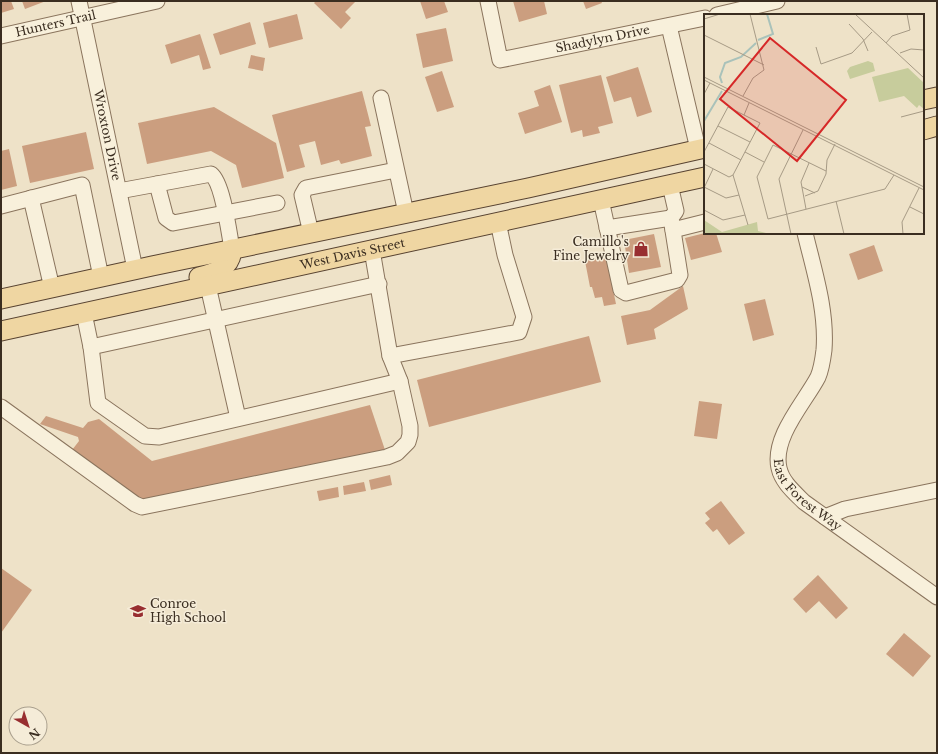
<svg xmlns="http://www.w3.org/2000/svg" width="938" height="754" viewBox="0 0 938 754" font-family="'Libre Baskerville',serif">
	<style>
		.building { fill: #cb9e7f }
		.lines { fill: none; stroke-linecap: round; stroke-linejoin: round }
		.minor-casing { stroke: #8a745d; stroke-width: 17 }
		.major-casing { stroke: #584331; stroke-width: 21 }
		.minor { stroke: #f8f0db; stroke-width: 15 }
		.major { stroke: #efd6a2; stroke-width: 19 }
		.labels { text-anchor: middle; stroke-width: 3; stroke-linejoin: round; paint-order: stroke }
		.street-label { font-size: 12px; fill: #3a2d20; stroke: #f5ecd8 }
		.poi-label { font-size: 12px; fill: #3a2d20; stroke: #f5ecd8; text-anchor: end }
		.inset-river { fill: none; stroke: #a9c2ba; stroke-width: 2 }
		.inset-road { fill: none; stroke: #a69a85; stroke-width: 1 }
		.view { fill: #d62828; fill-opacity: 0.15; stroke: #d62828; stroke-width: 2 }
		.inset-edge { fill: none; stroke: #3a2d20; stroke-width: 2 }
	</style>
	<rect width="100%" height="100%" fill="#eee2c8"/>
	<g class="building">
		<polygon points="1,1 11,1 14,9 1,13"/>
		<polygon points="22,1 46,1 25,9"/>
		<polygon points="316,1 356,1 345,12 351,18 341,29 314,3"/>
		<polygon points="420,1 444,1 448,12 426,19"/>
		<polygon points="513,1 544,1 547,14 519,22"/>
		<polygon points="583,1 601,1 602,3 586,9"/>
		<polygon points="297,14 303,39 269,48 263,23"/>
		<polygon points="250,22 256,44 220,55 213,34"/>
		<polygon points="446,28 453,61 423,68 416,34"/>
		<polygon points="200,34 211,68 203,70 199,55 171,64 165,45"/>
		<polygon points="251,55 265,58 263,71 248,68"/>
		<polygon points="638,67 652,112 637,117 631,97 614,102 606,77"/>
		<polygon points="442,71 454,107 437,112 425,77"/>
		<polygon points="601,75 613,123 598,127 600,133 583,137 582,130 571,133 559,85"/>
		<polygon points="550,85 562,122 525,134 518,113 539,106 534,91"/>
		<polygon points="362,91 371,126 365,127 372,156 341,164 339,160 321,165 315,141 299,145 305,167 287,172 272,115"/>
		<polygon points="214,107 276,143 284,178 242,188 236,165 211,151 147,164 138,123"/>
		<polygon points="86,132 94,169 30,183 22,146"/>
		<polygon points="9,149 17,186 1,190 1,151"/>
		<polygon points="705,233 716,233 722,252 691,260 685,238"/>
		<polygon points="654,234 661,267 629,273 624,240"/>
		<polygon points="874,245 883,271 858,280 849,254"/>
		<polygon points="606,256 616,304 604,306 602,297 595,298 592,287 590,287 585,261"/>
		<polygon points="683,286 688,309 654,329 656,339 627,345 621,316 650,310"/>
		<polygon points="765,299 774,335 753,341 744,304"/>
		<polygon points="589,336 601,382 429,427 417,380"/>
		<polygon points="699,401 722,404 717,439 694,436"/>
		<polygon points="370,405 385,450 143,503 69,454 79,441 78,437 40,424 46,416 83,428 88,422 99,419 152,461"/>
		<polygon points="390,475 392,485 371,490 369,480"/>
		<polygon points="364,482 366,491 344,495 343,486"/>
		<polygon points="338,487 339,497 319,501 317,491"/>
		<polygon points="721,501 745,533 729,545 717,529 713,532 705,523 710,519 705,513"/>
		<polygon points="1,568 32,590 1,633"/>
		<polygon points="818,575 848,608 836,619 819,601 806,613 793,599"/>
		<polygon points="904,633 931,656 913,677 886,654"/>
	</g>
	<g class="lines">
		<defs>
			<g id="minor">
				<path id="s1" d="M79 1 135 269"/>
				<path id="s2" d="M488 1 500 60 705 18"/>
				<polyline points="717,15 777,1"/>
				<polyline points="669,26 698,149"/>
				<path id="s3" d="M1 36 157 1"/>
				<polyline points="381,98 406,213"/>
				<polyline points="157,184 166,218 173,223 277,203"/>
				<path d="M119 191 211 174C223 183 229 233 232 249"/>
				<polyline points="31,198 52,288"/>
				<polyline points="601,200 621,290 626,293 677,280 680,275 671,218 676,211 670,185"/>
				<polyline points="1,206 82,185 101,277"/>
				<polyline points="607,228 671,218"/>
				<polyline points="673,230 705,222"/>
				<polyline points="311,233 302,195 306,188 396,170"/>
				<path id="s4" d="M805 233C814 271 827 310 824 350 823 358 821 370 818 377 805 402 772 437 779 468 782 482 794 492 804 502L937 597"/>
				<polyline points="208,286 238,418"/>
				<polyline points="84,313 91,347 98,403 145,436 159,437 400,381"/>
				<polyline points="91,347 379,284"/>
				<polyline points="390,356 519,332 524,317 505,255 498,222"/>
				<polyline points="1,407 135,504 142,507 387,457 397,453 408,442 410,435 410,426 400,381 390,356 372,250"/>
				<polyline points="825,517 845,509 937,490"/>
			</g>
			<g id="major">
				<polyline points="923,100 937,97"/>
				<polyline points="923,130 937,126"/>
				<path d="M199 277C215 273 231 269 232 249"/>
				<polyline points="1,299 152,266 528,188 705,148"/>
				<path id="s5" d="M1 331 705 177"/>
			</g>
		</defs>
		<use href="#minor" class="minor-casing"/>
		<use href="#major" class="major-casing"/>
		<use href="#minor" class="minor"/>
		<use href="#major" class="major"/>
	</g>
	<defs>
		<symbol id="shop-bare" viewBox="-9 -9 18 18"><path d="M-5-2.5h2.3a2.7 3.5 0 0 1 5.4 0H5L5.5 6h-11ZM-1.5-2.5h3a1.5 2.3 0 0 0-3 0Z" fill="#982e30" stroke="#f5ecd8" stroke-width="2.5" paint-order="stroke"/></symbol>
		<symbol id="school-bare" viewBox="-9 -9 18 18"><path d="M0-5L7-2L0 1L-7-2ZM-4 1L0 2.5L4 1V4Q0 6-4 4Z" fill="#982e30" stroke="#f5ecd8" stroke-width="2.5" paint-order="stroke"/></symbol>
	</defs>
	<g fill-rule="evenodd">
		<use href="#shop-bare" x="630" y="238" width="22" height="22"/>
		<use href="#school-bare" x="127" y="600" width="22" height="22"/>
	</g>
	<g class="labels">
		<g class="street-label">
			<text dy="4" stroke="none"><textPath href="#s3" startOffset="56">Hunters Trail</textPath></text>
			<text dy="4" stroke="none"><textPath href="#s2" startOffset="165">Shadylyn Drive</textPath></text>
			<text dy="4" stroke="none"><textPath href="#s1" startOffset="137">Wroxton Drive</textPath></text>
			<text dy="4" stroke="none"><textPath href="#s5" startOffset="360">West Davis Street</textPath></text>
			<text dy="4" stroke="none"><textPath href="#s4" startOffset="287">East Forest Way</textPath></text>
		</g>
		<g class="poi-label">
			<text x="629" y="246">Camillo's<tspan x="629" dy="14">Fine Jewelry</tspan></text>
			<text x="150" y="608" text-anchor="start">Conroe<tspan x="150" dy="14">High School</tspan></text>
		</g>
	</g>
	<g transform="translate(704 14)">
		<rect width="220" height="220" fill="#eee2c8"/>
		<path d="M164 47 169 49 171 57 146 65 143 57 146 53ZM0 206 18 218 53 208 54 217 66 220H0Z" fill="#c7cc9c"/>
		<path d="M204 54 220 69V95L215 91 213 94 200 82 175 88 168 63Z" fill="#c7cc9c"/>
		<path class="inset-river" d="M54 26 69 20 63 0M18 69 16 63 21 49 37 43 52 29M0 107 18 77"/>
		<path class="inset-road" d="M151 0 220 64M0 5 16 0M145 10 159 25 164 37M0 21 60 51M182 29 188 22 206 16 203 0M112 33 117 50 148 39 168 18M196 39 207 35 220 36M0 63 220 173M0 66 220 176M0 80 6 69M39 82 49 64 60 56 46 0M40 101 45 89M197 103 220 97M14 112 46 128M5 129 37 146M0 138 24 93 56 109 29 161 44 211M41 138 60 148M0 150 25 163 29 161M122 157 69 131 53 163 64 205 181 175 190 161M0 173 22 184 35 181M98 173 111 179M0 174 9 155M101 182 114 177 122 160 123 146 131 130M132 187 140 220M206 193 220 200M102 195 97 168 105 149M0 196 19 206 41 201M87 220 75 165 99 116M199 220 198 208 215 174"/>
		<path class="view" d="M66 24 142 86 93 147 16 85Z"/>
		<rect width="220" height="220" class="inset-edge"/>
	</g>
	<rect width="938" height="754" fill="none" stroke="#3a2d20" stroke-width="4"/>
	<g transform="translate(28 726) rotate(141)"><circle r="19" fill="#f5ecd8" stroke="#aaa08e"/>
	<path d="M0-3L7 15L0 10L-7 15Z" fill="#982e30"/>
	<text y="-6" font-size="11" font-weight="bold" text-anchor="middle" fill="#3a2d20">N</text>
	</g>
</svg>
